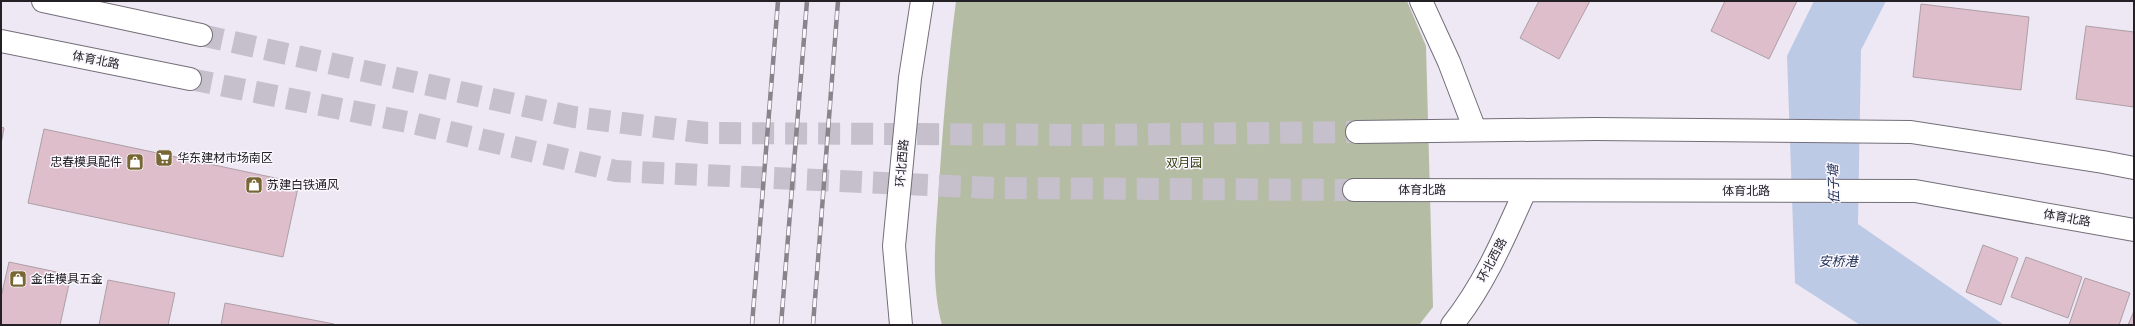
<svg xmlns="http://www.w3.org/2000/svg" width="2135" height="326" viewBox="0 0 2135 326" font-family="Poppins,'Noto Sans SC',sans-serif">
	<style>
		.green { fill: #b4bca4 }
		.water { fill: #bdcae6 }
		.building { fill: #dfbecc; stroke: #ac9fa5 }
		.lines { fill: none; stroke-linecap: round; stroke-linejoin: round }
		.secondary-tunnel { stroke: #c5c0cb; stroke-width: 22; stroke-dasharray: 22 11; stroke-linecap: butt }
		.tertiary-casing { stroke: #746e79; stroke-width: 24 }
		.secondary-casing { stroke: #746e79; stroke-width: 24 }
		.tertiary { stroke: #fff; stroke-width: 22 }
		.secondary { stroke: #fff; stroke-width: 22 }
		.rail-casing { stroke: #88848c; stroke-width: 4.5 }
		.rail { stroke: #faf7fe; stroke-width: 3; stroke-dasharray: 9; stroke-linecap: butt }
		.labels { text-anchor: middle; stroke-width: 3; stroke-linejoin: round; paint-order: stroke }
		.street-label { font-size: 12px; fill: #232126; stroke: #faf7fe }
		.poi-label { font-size: 12px; fill: #232126; stroke: #faf7fe; text-anchor: start }
		.park-label { font-size: 12px; fill: #2e3a09; stroke: #faf7fe }
		.water-label { font-size: 13px; font-style: italic; fill: #1c2d52; stroke: #faf7fe }
	</style>
	<rect width="100%" height="100%" fill="#eee8f4"/>
	<path class="green" d="M956 1H1407L1426 46 1433 307 1419 325H942C930 282 936 230 939 186 943 124 948 63 956 1Z"/>
	<polygon class="water" points="1814,1 1886,1 1861,50 1858,224 2004,325 1860,325 1795,283 1787,56"/>
	<g class="building">
		<polygon points="1539,1 1590,1 1559,59 1520,38"/>
		<polygon points="1725,1 1797,1 1769,59 1711,31"/>
		<polygon points="1921,4 2029,17 2021,90 1913,77"/>
		<polygon points="2086,26 2134,32 2134,107 2076,99"/>
		<polygon points="1,127 4,128 1,144"/>
		<polygon points="44,129 299,183 283,257 28,203"/>
		<polygon points="1983,245 2018,258 2001,305 1966,292"/>
		<polygon points="2026,257 2082,277 2068,318 2011,297"/>
		<polygon points="9,262 71,275 60,325 1,325 1,297"/>
		<polygon points="2085,278 2130,293 2119,325 2069,325"/>
		<polygon points="108,280 175,293 168,325 99,325"/>
		<polygon points="225,303 334,324 333,325 221,325"/>
		<polygon points="2134,311 2134,325 2128,325"/>
	</g>
	<g class="lines">
		<g class="secondary-tunnel">
			<polyline points="201,35 574,117 706,133 1091,135 1357,132"/>
			<polyline points="190,79 412,123 616,171 994,188 1354,190"/>
		</g>
		<defs>
			<g id="tertiary">
				<polyline points="1421,1 1449,62 1475,130"/>
				<polyline points="901,325 894,246 910,78 922,1"/>
				<path d="M1452 325C1484 285 1504 238 1525 191"/>
			</g>
			<g id="secondary">
				<polyline points="43,1 201,35"/>
				<polyline points="1,41 190,79"/>
				<polyline points="1357,132 1595,129 1911,132 2103,162 2134,168"/>
				<polyline points="1354,190 1915,191 2134,230"/>
			</g>
		</defs>
		<use href="#tertiary" class="tertiary-casing"/>
		<use href="#secondary" class="secondary-casing"/>
		<use href="#tertiary" class="tertiary"/>
		<use href="#secondary" class="secondary"/>
		<defs>
			<g id="rail">
				<polyline points="752,325 778,1"/>
				<polyline points="781,325 807,1"/>
				<polyline points="813,325 838,1"/>
			</g>
		</defs>
		<use href="#rail" class="rail-casing"/>
		<use href="#rail" class="rail"/>
	</g>
	<defs>
		<symbol id="supermarket-square" viewBox="-11 -11 22 22"><rect x="-9" y="-9" width="18" height="18" rx="4" fill="#786634" stroke="#faf7fe"/><path d="M-6-5.5h2.5l.6 2H6L4.5 2H-2.5L-4.4-4H-6ZM-1.5 3.2a1.3 1.3 0 1 0 .1 0ZM3 3.2a1.3 1.3 0 1 0 .1 0Z" fill="#fff"/></symbol>
		<symbol id="shop-square" viewBox="-11 -11 22 22"><rect x="-9" y="-9" width="18" height="18" rx="4" fill="#786634" stroke="#faf7fe"/><path d="M-5-2.5h2.3a2.7 3.5 0 0 1 5.4 0H5L5.5 6h-11ZM-1.5-2.5h3a1.5 2.3 0 0 0-3 0Z" fill="#fff"/></symbol>
	</defs>
	<g fill-rule="evenodd">
		<use href="#supermarket-square" x="154" y="148" width="20" height="20"/>
		<use href="#shop-square" x="125" y="152" width="20" height="20"/>
		<use href="#shop-square" x="244" y="175" width="20" height="20"/>
		<use href="#shop-square" x="8" y="269" width="20" height="20"/>
	</g>
	<g class="labels">
		<g class="street-label">
			<text transform="translate(96 60) rotate(11)" y="4">体育北路</text>
			<text transform="translate(902 163) rotate(-85)" y="4">环北西路</text>
			<text x="1422" y="194">体育北路</text>
			<text x="1746" y="195">体育北路</text>
			<text transform="translate(2067 218) rotate(10)" y="4">体育北路</text>
			<text transform="translate(1492 260) rotate(-62)" y="4">环北西路</text>
		</g>
		<g class="poi-label">
			<text x="177" y="162">华东建材市场南区</text>
			<text x="122" y="166" text-anchor="end">忠春模具配件</text>
			<text x="267" y="189">苏建白铁通风</text>
			<text x="31" y="283">金佳模具五金</text>
		</g>
		<g class="park-label">
			<text x="1184" y="167">双月园</text>
		</g>
		<g class="water-label">
			<text transform="translate(1833 184) rotate(-92)" y="5">伍子塘</text>
			<text x="1838" y="266">安桥港</text>
		</g>
	</g>
	<rect width="2135" height="326" fill="none" stroke="#232126" stroke-width="4"/>
</svg>
